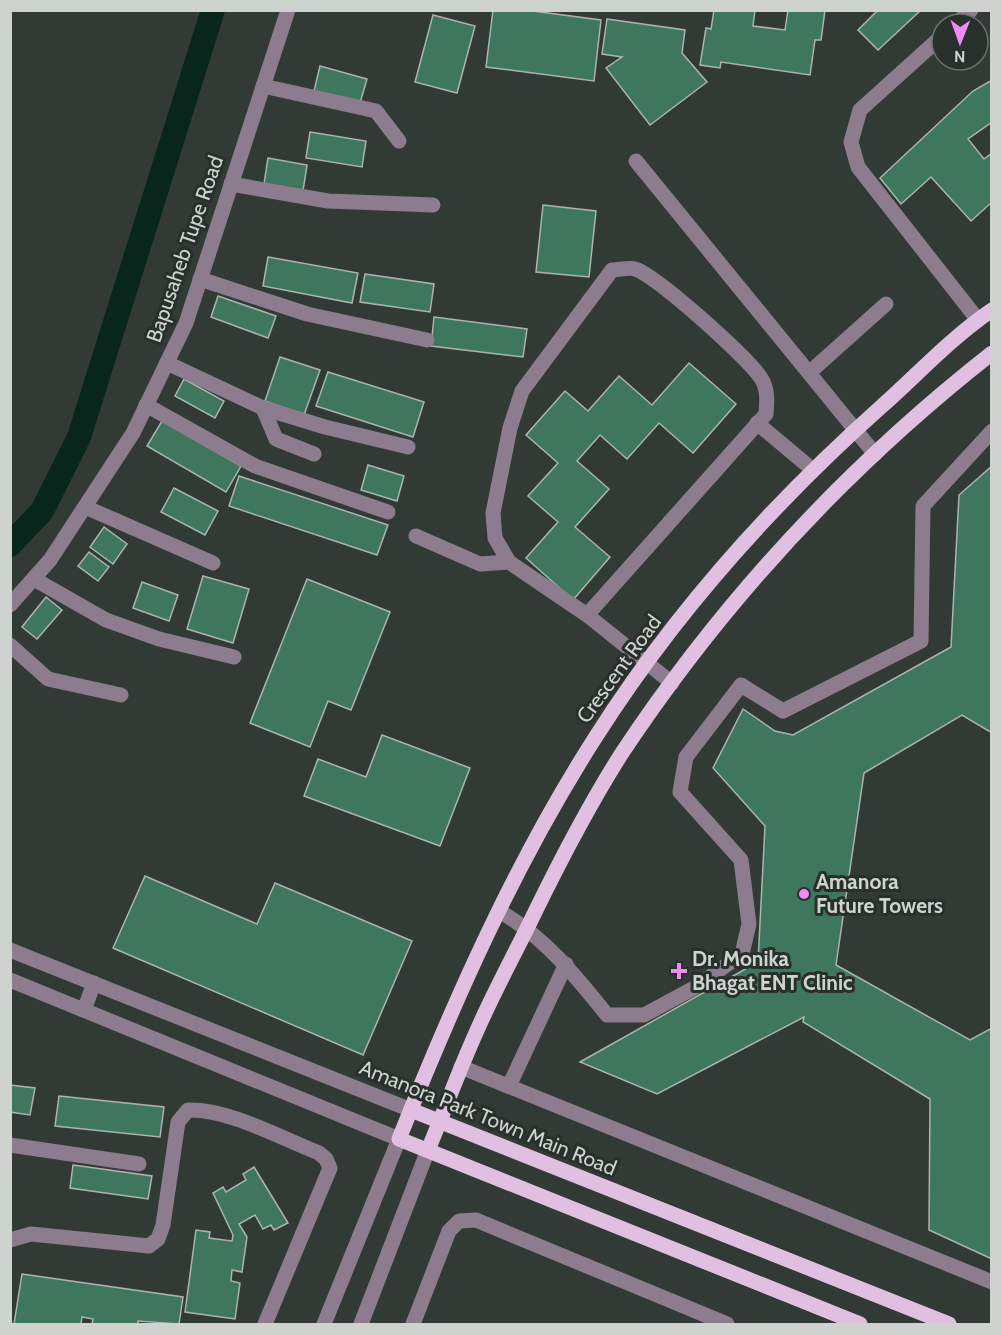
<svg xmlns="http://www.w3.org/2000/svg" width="1002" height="1335" viewBox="0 0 1002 1335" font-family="Cabin,sans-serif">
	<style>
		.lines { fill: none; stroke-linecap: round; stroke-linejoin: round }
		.canal { stroke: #08261b; stroke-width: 24 }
		.building { fill: #3f765e; stroke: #abb4b0; stroke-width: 1.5 }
		.minor { stroke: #8c7c8d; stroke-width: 15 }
		.major { stroke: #e1bfe1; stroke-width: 15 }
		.poi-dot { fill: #f08bf5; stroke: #28302c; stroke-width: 2 }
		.labels { text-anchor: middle; stroke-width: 6; stroke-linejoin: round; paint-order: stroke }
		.street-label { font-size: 21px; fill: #ced3d0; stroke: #28302c }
		.poi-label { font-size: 21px; font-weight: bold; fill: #ced3d0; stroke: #28302c; text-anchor: start }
	</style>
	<rect width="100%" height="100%" fill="#323a36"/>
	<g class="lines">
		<polyline class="canal" points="10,545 42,511 79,437 213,10"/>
	</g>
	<g class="building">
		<polygon points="493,10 525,10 601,20 594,81 486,67"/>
		<polygon points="714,10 755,10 753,26 785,30 788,10 825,10 821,40 815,40 810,75 721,62 720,68 700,65 706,28 711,29"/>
		<polygon points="878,10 921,10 878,50 858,30"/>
		<polygon points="433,15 475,26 457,93 415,82"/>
		<polygon points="607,19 685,30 682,53 707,82 650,125 606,68 622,57 602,54"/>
		<polygon points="320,66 367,79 360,103 314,91"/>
		<polygon points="992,80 992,122 968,139 984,159 992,153 992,202 971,221 931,177 901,204 880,178 973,91"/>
		<polygon points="310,132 366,141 362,167 306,158"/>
		<polygon points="268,158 307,165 303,191 264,184"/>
		<polygon points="543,205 596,211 589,277 536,272"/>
		<polygon points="268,257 358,273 352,303 263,286"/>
		<polygon points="365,274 434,284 430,312 360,302"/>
		<polygon points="218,296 276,316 268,338 211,317"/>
		<polygon points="434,317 527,329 523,357 431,346"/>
		<polygon points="280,357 320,370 304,415 265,401"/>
		<polygon points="689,363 736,404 693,453 659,423 627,459 600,435 577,461 609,489 575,527 610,557 573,600 526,558 558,522 528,496 558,463 526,435 565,391 588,411 619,376 652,405"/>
		<polygon points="328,372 424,402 413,437 316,406"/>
		<polygon points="184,379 224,401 215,418 175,396"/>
		<polygon points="162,421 241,466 226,492 147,446"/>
		<polygon points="368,465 404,476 397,501 361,490"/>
		<polygon points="992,466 992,733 962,715 864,773 836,965 970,1040 992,1028 992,1259 929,1230 930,1099 803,1022 804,1017 657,1094 580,1062 758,962 765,826 713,768 743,709 775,731 793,735 951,647 959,495"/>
		<polygon points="239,476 388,525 377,555 229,506"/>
		<polygon points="174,488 218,511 205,535 161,512"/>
		<polygon points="104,527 127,544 113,564 90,547"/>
		<polygon points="89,552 109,567 98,581 78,566"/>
		<polygon points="203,576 249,589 233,643 187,629"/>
		<polygon points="307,579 390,612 351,710 328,701 310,747 250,723"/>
		<polygon points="142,582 178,595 169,621 133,608"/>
		<polygon points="46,597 62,610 37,639 22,627"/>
		<polygon points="382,735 470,768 440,846 304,796 318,759 366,777"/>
		<polygon points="145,876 257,924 275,883 412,941 363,1055 113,948"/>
		<polygon points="10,1085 35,1088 30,1115 10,1112"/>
		<polygon points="59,1096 164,1107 160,1137 55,1126"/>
		<polygon points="73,1165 152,1176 148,1199 70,1188"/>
		<polygon points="254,1167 288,1223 274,1230 271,1225 263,1229 255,1215 239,1224 247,1237 242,1272 232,1270 231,1281 240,1283 235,1319 185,1312 196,1230 210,1232 209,1238 232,1241 233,1235 213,1193 223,1187 226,1192 246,1180 243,1174"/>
		<polygon points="22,1274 183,1297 179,1324 138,1321 138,1324 92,1324 93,1319 82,1317 81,1324 14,1324"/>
	</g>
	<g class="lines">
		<g class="minor">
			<polyline points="956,24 971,10"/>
			<polyline points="942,36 860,110 851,142 858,167 978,320"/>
			<polyline points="263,86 376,111 399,141"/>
			<polyline points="636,161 875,454"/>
			<polyline points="231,184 328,201 433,205"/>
			<polyline points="200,279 307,314 427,340"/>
			<polyline points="167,363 263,408 325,427 408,447"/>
			<polyline points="810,372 886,304"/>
			<polyline points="146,405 255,466 388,512"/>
			<polyline points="263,408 276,439 314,454"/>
			<polyline points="757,423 813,470"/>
			<polyline points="85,507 213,563"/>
			<polyline points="416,536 480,564 509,562"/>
			<polyline points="34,579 106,620 159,639 234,657"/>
			<polyline points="10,605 50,560 133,433 186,323 288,10"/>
			<path d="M587 615 509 562 495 538 493 513 510 428 522 391 612 270C619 270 629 267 635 269 656 275 748 358 761 378 768 389 767 401 766 414L587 615 672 683"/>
			<polyline points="10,645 48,679 121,695"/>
			<path d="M501 912C545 938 575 975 607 1015H644L694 988 742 954 749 924 741 860 680 792 686 757 741 685 783 711 921 641 923 506 992 431"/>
			<polyline points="10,950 411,1110"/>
			<polyline points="10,980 399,1139 324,1324"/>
			<polyline points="84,1010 94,983"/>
			<polyline points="461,1067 992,1282"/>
			<polyline points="509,1086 566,964"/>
			<polyline points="10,1145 139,1164"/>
			<path d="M10 1240 31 1234 149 1246 158 1239 163 1225 178 1122 188 1110C230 1109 280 1138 319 1153L326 1159 330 1168 265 1324"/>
			<polyline points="361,1324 428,1150"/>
			<polyline points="413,1324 449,1231 459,1221 476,1220 727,1324"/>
		</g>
		<g class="major">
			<polyline points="411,1110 949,1324"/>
			<path d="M428 1150C444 1112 458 1073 475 1035 493 993 516 952 536 910 562 857 590 803 622 753 723 601 848 466 992 353"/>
			<path d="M860 1324 399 1139C454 1001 515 863 595 738 673 615 773 503 882 406 918 374 952 337 992 310"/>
		</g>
	</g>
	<g class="poi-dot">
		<circle cx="804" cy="894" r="6"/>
		<path d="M676 962h6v6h6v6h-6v6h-6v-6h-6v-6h6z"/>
	</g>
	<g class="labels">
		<g class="street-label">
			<text transform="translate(185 249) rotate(-71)" y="7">Bapusaheb Tupe Road</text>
			<text transform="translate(619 669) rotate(-54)" y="7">Crescent Road</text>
			<text transform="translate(488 1118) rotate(22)" y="7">Amanora Park Town Main Road</text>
		</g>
		<g class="poi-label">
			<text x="816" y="889">Amanora<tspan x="816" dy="24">Future Towers</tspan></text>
			<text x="692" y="966">Dr. Monika<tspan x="692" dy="24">Bhagat ENT Clinic</tspan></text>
		</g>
	</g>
	<rect width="1002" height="1335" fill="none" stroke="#ced3d0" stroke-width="24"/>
	<g transform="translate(960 42) rotate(181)"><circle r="28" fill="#28302c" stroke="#6a716e" stroke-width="1.5"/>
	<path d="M0-4.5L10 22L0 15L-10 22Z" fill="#f08bf5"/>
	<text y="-9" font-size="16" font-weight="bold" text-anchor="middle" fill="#ced3d0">N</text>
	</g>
</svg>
